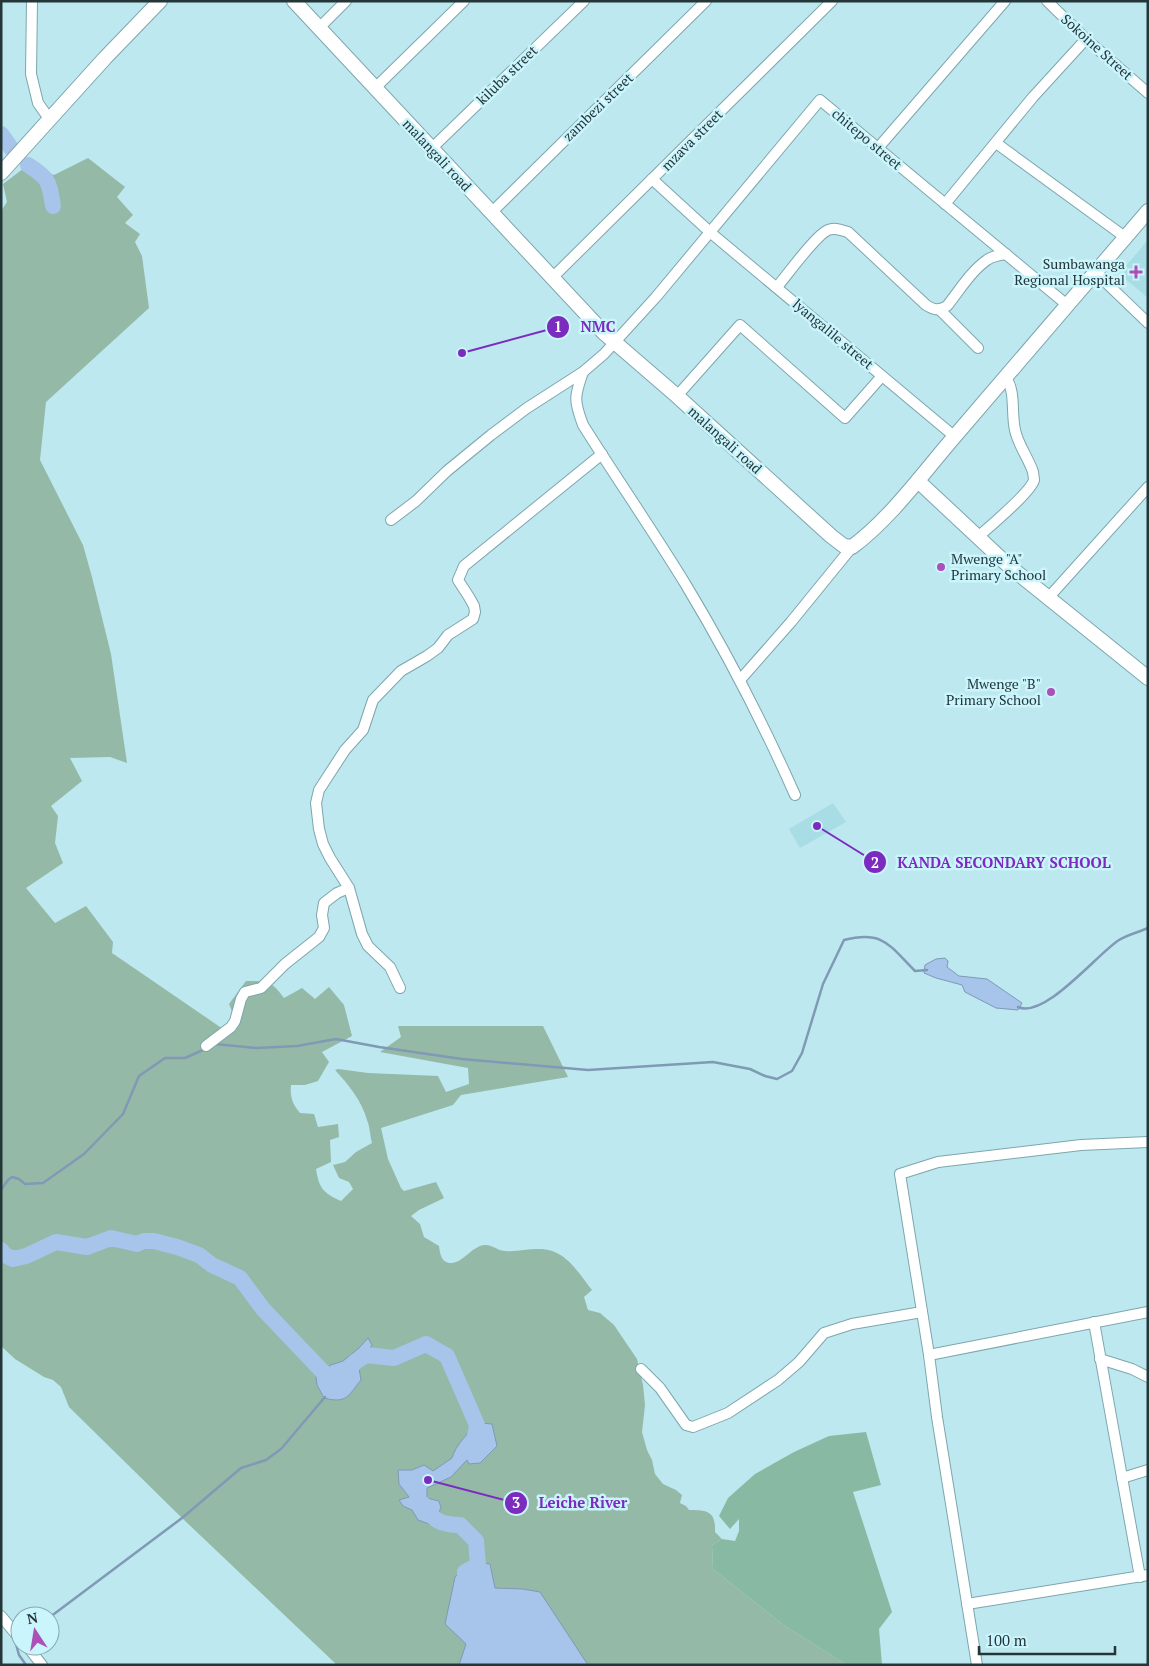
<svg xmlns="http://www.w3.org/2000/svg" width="1149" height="1666" viewBox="0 0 1149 1666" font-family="'PT Serif',serif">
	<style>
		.built { fill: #a8dde5 }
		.green { fill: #95b9a7 }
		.forest { fill: #88b9a2 }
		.water { fill: #a7c4ea; stroke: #8099b5 }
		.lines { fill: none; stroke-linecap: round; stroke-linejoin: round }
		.stream { stroke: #8099b5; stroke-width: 2.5 }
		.river { stroke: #a7c4ea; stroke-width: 16 }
		.street-casing { stroke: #7da6ad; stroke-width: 12 }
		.secondary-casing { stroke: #7da6ad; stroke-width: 16 }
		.street { stroke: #fff; stroke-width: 10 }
		.secondary { stroke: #fff; stroke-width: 14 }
		.poi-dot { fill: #ac4fb8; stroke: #caf5fd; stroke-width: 2 }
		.labels { text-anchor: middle; stroke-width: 5; stroke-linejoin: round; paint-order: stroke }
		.street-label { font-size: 14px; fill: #253639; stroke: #caf5fd }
		.poi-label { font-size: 14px; fill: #253639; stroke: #caf5fd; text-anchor: end }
		.leader { fill: none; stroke: #7b2cbf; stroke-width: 2 }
		.callout-dot { fill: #7b2cbf; stroke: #caf5fd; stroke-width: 2 }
		.mark-label { font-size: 15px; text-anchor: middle; font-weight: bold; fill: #fff }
		.callout-label { font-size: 15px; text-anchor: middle; font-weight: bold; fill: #7b2cbf; stroke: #caf5fd; stroke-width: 5; stroke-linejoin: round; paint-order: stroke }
	</style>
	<rect width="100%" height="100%" fill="#bde8ef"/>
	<g class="built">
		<polygon points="1148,240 1148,298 1122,276 1125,267"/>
		<polygon points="833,803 846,822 800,848 789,829"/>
	</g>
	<path class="green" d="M88 158 125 187 117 197 133 215 125 223 140 234 135 242 142 256 149 308 46 402 40 460 83 545 92 577 111 654 127 763 110 757 70 758 82 781 51 806 58 816 55 843 63 863 26 888 55 923 86 906 113 942 112 953 223 1029 234 1016 229 1004 246 981C267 981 271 980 284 998L302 988 315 999 329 987 344 1005 352 1036 322 1052 329 1062 318 1081 305 1085H291C290 1097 292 1103 300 1113L314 1114 318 1127 338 1124 339 1137 330 1140 331 1162 316 1169C319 1188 323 1193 341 1201L353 1189 349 1182 339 1178 333 1165 345 1162 356 1152 372 1143C370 1136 370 1127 367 1120 362 1101 348 1084 335 1070L338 1069 368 1073 438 1076 446 1092 469 1084 468 1068 380 1052 401 1037 398 1026H543L568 1077 461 1095 453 1105 381 1128 388 1159 401 1188 404 1191 436 1182 444 1198 419 1210 411 1216 420 1224 424 1237 439 1246C440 1253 441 1263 451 1263 463 1263 471 1247 484 1245 492 1244 498 1251 506 1251 516 1252 527 1249 537 1249 565 1248 576 1270 592 1290L584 1297 588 1310 600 1313 614 1325 637 1359 643 1385 645 1405 642 1432 647 1450 652 1460 655 1474 663 1484 676 1490 682 1495 680 1503 686 1506 689 1510C707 1510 716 1511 715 1532L722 1539 712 1545 713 1569 785 1626 847 1665H337L182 1518 69 1407 61 1387 53 1380 44 1377 15 1359 1 1346V211L7 202 3 184 28 165 54 175Z"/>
	<polygon class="forest" points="866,1432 881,1485 853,1492 892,1612 879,1629 882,1665 847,1665 785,1626 713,1569 712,1545 722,1539 735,1541 739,1531 739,1519 730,1529 719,1516 728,1498 755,1474 794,1452 829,1436"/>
	<g class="water">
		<polygon points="945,958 948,961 947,967 959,976 987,979 1022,1003 1018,1010 996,1008 965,992 962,985 936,978 924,973 925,965 936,959"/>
		<path d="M368 1338 372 1345 359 1368 361 1380C348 1396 347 1404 324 1398L317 1385 316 1377 331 1365 343 1361 359 1348Z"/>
		<path d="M481 1423 492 1424 497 1446 480 1463 469 1464 467 1460 451 1477 427 1488V1498L439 1501 441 1508 436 1517 441 1528 418 1520 412 1510 403 1506 399 1500 409 1497 399 1484 398 1470H412L424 1465 433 1471 452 1458C455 1446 470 1429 481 1423Z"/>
		<polygon points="472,1561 490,1564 495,1588 523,1589 540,1592 588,1665 459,1665 466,1644 445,1624 455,1577"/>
	</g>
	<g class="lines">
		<g class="stream">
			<path d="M1018 1007C1045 1019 1097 954 1119 940 1127 935 1139 932 1148 928"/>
			<path d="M215 1044 257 1048 297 1046 336 1039 379 1047 462 1059 588 1070 713 1062 750 1069 765 1076 777 1079 792 1071 802 1053 823 984 844 940C883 930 889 945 915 971L927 970"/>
			<polyline points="1,1190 8,1180 12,1177 19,1179 25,1184 43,1183 84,1154 123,1114 139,1076 165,1058 185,1058 205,1049"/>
			<polyline points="50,1617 182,1518 241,1468 266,1460 281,1449 325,1397"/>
			<polyline points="14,1637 19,1655 26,1665"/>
		</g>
		<g class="river">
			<polyline points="1,134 11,148"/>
			<path d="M28 165C50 179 49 182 53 206"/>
			<polyline points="1,1250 5,1255 13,1259 26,1256 56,1242 87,1247 111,1238 137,1244 144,1241 154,1241 177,1247 199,1255 212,1265 240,1278 263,1309 323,1372 333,1378 347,1373 355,1362 366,1355 394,1358 426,1344 447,1356 477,1425 474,1443 472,1445"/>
			<path d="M423 1504C433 1521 442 1525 460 1525L476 1541 478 1565 465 1572V1575"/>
		</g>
		<defs>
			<g id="street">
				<polyline points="32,1 31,74 38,103 50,120"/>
				<polyline points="1047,1 1086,39 1148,93"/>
				<polyline points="319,28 346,1"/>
				<polyline points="375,88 464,1"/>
				<polyline points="996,143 1125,237"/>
				<polyline points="878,148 1005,1"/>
				<polyline points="431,149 584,1"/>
				<polyline points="652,179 711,233 954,436"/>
				<polyline points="945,204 1033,97 1086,39"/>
				<polyline points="491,213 706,1"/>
				<polyline points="1095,272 1148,323"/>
				<polyline points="552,278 832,1"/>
				<path d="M777 287C788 274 815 236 828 230 835 227 841 230 848 232L926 305C934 310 938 311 947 306 959 291 971 271 987 260 992 256 999 255 1006 254"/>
				<polyline points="940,310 978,348"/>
				<path d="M583 372C574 397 574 401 583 425 617 479 653 531 686 585 727 653 763 723 795 795"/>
				<polyline points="677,396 740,325 845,418 882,376"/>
				<polyline points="391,520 416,501 447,471 491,435 527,408 583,372 604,354 656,297 820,100 1066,304"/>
				<path d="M978 537C989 527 1031 492 1034 480 1034 478 1033 473 1033 472 1028 457 1018 445 1015 430 1011 413 1016 392 1006 378"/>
				<polyline points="1049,597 1148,487"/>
				<polyline points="740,680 791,622 852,547"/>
				<polyline points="400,988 390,967 368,946 362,934 349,888 330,858 323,844 319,829 316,803 319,790 345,750 363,730 373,700 401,671 427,656 438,648 448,635 473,619 475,612 474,606 469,597 458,580 464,566 602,454"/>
				<polyline points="206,1046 231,1027 235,1021 241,999 245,992 261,988 285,964 319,937 324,928 322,915 324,903 337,893 349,888"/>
				<polyline points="1094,1322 1140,1577"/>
				<polyline points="929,1355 1148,1312"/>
				<polyline points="1100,1359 1132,1369 1148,1377"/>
				<polyline points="641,1369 660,1388 686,1425 693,1427 728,1413 778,1380 799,1362 824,1333 852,1324 922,1312"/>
				<polyline points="1122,1478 1148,1470"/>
				<polyline points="967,1604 1148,1575"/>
				<polyline points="1,1616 20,1639"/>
				<polyline points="27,1646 42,1665"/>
				<polyline points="977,1665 937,1417 929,1355 900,1174 938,1162 1081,1145 1148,1142"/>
			</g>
			<g id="secondary">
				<path d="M294 1 604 333 677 396 831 536 844 546 852 547C891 518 923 473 955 436 1019 361 1083 286 1148 211"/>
				<polyline points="1,173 105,58 160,1"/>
				<polyline points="918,481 1010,567 1148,678"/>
			</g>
		</defs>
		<use href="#street" class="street-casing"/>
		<use href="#secondary" class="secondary-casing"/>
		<use href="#street" class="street"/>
		<use href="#secondary" class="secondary"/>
	</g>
	<g class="poi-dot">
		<path d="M1133.5 264.5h5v5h5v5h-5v5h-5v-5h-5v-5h5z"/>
		<circle cx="941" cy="567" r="5"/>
		<circle cx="1051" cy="692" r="5"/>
	</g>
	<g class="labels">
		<g class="street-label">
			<text transform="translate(1097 47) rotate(42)" y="5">Sokoine Street</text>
			<text transform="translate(507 75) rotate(-44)" y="5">kiluba street</text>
			<text transform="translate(598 107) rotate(-44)" y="5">zambezi street</text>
			<text transform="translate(867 139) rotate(40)" y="5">chitepo street</text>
			<text transform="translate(692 140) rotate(-45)" y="5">mzava street</text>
			<text transform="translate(437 155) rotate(47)" y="5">malangali road</text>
			<text transform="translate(833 334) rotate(40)" y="5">lyangalile street</text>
			<text transform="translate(725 440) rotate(42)" y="5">malangali road</text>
		</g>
		<g class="poi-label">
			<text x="1125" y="269">Sumbawanga<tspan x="1125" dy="16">Regional Hospital</tspan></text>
			<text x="951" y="564" text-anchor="start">Mwenge "A"<tspan x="951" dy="16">Primary School</tspan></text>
			<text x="1041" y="689">Mwenge "B"<tspan x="1041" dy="16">Primary School</tspan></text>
		</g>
	</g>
	<path class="leader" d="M462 353L558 327M817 826L875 862M428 1480L516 1503"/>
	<g class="callout-dot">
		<circle cx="462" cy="353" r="5"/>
		<circle cx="817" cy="826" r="5"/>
		<circle cx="428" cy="1480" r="5"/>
		<circle cx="558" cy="327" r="12"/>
		<circle cx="875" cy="862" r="12"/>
		<circle cx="516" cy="1503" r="12"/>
	</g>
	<g class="mark-label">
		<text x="558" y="332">1</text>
		<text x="875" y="868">2</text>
		<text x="516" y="1508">3</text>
	</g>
	<g class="callout-label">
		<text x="598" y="332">NMC</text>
		<text x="1004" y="868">KANDA SECONDARY SCHOOL</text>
		<text x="583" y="1508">Leiche River</text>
	</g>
	<rect width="1149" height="1666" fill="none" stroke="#253639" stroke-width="5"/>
	<g transform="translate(35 1631) rotate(348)"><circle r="24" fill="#caf5fd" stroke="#88a9af"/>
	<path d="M0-4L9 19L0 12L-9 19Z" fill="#ac4fb8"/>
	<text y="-8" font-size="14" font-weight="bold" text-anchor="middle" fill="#253639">N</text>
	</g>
	<path d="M979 1646v8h136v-8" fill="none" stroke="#253639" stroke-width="2.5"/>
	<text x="986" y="1646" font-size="15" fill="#253639" stroke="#caf5fd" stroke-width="4" paint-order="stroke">100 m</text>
</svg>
